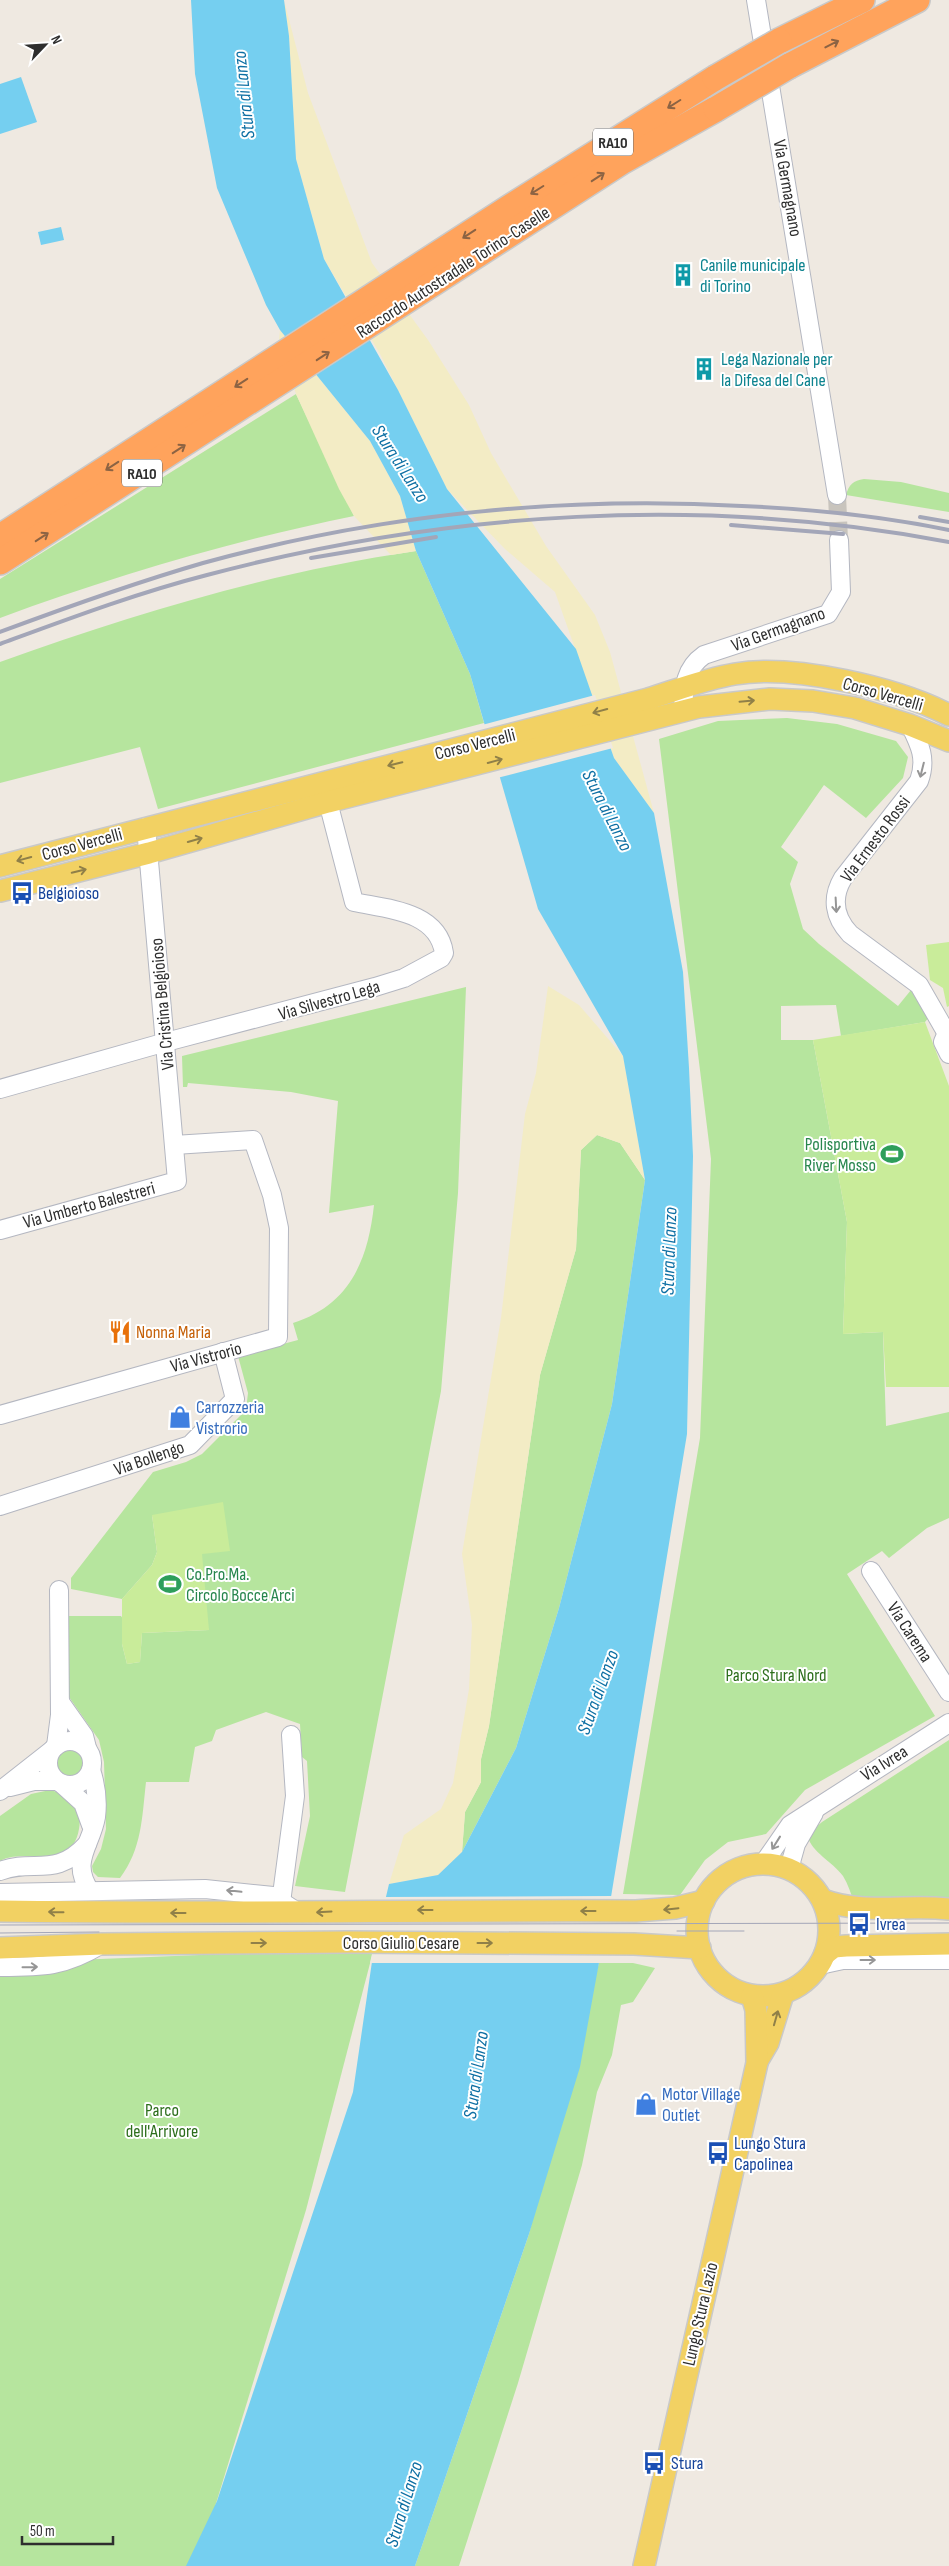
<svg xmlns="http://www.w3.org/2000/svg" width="949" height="2566" viewBox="0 0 949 2566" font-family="'Sofia Sans Condensed',sans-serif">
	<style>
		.green { fill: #b6e59e }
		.sand { fill: #f3ecc5 }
		.pitch { fill: #c9ec9a }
		.water { fill: #75cff0 }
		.pier { fill: #efe9e1 }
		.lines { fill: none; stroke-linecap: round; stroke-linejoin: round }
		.minor-tunnel { stroke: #c8c4bd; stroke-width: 18; stroke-dasharray: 18 9; stroke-linecap: butt }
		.minor-casing { stroke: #b4b7c1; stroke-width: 20 }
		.major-casing { stroke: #c9c9c9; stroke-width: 24 }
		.highway-casing { stroke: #c9c9c9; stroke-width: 28 }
		.minor { stroke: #fff; stroke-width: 18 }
		.major { stroke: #f2d163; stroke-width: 21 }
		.highway { stroke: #ffa35c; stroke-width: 25 }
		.tram { stroke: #a3a6b8; stroke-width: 1 }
		.rail { stroke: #a3a6b8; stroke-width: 4 }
		.highway-bridge-casing { stroke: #c9c9c9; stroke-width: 28; stroke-linecap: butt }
		.highway-bridge { stroke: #ffa35c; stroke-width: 25 }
		.oneway { stroke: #8c6343 }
		.oneway2 { stroke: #908048 }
		.oneway3 { stroke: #969696 }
		.labels { text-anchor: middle; stroke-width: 4; stroke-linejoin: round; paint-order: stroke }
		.shield { fill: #fff; stroke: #6d6d6d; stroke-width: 1 }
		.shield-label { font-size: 16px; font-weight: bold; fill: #2e2e2e }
		.street-label { font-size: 18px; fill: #2e2e2e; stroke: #fff }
		.culture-label { font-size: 18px; fill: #0d838f; stroke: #fff; text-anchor: start }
		.transit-label { font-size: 18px; fill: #164399; stroke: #fff; text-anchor: start }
		.leisure-label { font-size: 18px; fill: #27864d; stroke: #fff; text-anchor: end }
		.food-label { font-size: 18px; fill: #c56008; stroke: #fff; text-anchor: start }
		.shop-label { font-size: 18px; fill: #366cbe; stroke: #fff; text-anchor: start }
		.park-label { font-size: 18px; fill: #2c6e1b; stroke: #fff }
		.water-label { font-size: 19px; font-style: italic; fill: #0d6fa3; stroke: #fff }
	</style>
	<rect width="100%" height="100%" fill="#efe9e1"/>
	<g class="green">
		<path d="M296 394 354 516C232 541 117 575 0 618V579Z"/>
		<path d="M864 479 901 482 949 493V512L846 495C849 484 853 481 864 479Z"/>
		<path d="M416 551 470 674 484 723 158 809 140 747 0 783V662C136 613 272 572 416 551Z"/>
		<polygon points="787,718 837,724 896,741 908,757 903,778 866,818 824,785 781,847 798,862 790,884 803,929 819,944 898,1006 911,990 919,995 929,1017 925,1022 841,1036 836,1005 781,1006 781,1040 813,1040 847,1222 843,1334 883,1332 886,1426 949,1412 949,1518 927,1528 889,1558 882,1551 847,1574 935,1716 805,1790 766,1834 728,1842 705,1860 680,1895 623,1894 700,1438 711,1159 659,739 718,721"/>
		<path d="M466 987 458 1193 441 1391 345 1892 295 1886 310 1816 307 1761 302 1757 300 1724 266 1712 216 1730 212 1741 195 1747 189 1782H146C142 1817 142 1849 120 1878L98 1877 93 1872 92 1866 101 1849 106 1829 104 1762 99 1740 69 1697 67 1616H121L123 1619 122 1644 127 1664 140 1662 142 1633 209 1630 152 1515 157 1552 152 1565 122 1599 71 1589V1578L153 1472 186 1462 202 1454 246 1410 248 1393 238 1356 298 1340 293 1323C350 1305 368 1260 374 1205L329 1213 338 1101 291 1092 188 1083 187 1087H183L182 1056Z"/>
		<polygon points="597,1135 620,1143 645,1180 612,1404 559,1608 516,1748 462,1852 465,1812 481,1782 481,1759 489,1726 540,1375 576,1249 581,1150"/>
		<path d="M949 1740V1898L854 1902C851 1894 848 1884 843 1876 832 1861 812 1853 807 1835L822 1822Z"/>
		<circle cx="72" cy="1764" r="15"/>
		<path d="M50 1790C60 1792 65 1797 72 1804 79 1811 81 1819 79 1829 72 1872 24 1847 0 1861V1816L31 1794Z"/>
		<polygon points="374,1948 306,2210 214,2510 187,2566 0,2566 0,1963"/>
		<polygon points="599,1963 633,1963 655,1968 633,2002 621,2005 612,2055 597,2092 582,2165 518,2383 459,2566 415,2566 529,2234"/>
	</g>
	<g class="sand">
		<polygon points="284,0 308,93 372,263 428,340 469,405 491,453 546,546 595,615 610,652 654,813 614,758 555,592 505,549 447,489 380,354 324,259 296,159 289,36"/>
		<polygon points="280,330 370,441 400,496 416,551 391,555 354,516 339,489 296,394 279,339"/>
		<polygon points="548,986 579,1005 623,1056 645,1180 620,1143 597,1135 581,1150 576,1249 540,1375 489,1726 481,1759 481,1782 465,1812 462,1852 438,1875 389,1884 404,1835 441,1809 453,1783 469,1689 472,1625 462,1554 501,1318 525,1114 536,1073"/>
	</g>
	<g class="pitch">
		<polygon points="949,942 949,1006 947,1007 943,988 930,980 926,945"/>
		<polygon points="925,1022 949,1086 949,1387 886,1387 883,1332 843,1334 847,1222 813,1040"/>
		<polygon points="223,1502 230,1551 202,1554 209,1630 142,1633 140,1662 127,1664 122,1644 122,1599 152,1565 157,1552 152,1515"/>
	</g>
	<g class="water">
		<polygon points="191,0 284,0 289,36 296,159 324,259 398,390 447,489 576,649 614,758 654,813 683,972 689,1068 693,1156 687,1434 611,1897 580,2067 529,2234 415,2566 186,2566 217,2501 353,2092 374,1948 389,1884 438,1875 462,1852 516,1748 559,1608 612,1404 645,1180 623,1056 538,909 470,674 416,551 400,496 370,441 280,330 266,305 217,188 195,74"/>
		<polygon points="21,77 37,122 0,134 0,84"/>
		<polygon points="61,227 64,240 41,245 38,232"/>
	</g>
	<g class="pier">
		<polygon points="595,695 613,748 497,778 482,725"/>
		<polygon points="614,1896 601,1963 370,1963 384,1897"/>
	</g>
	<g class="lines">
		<polyline class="minor-tunnel" points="837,495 839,540"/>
		<defs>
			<g id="minor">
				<polyline points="756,0 837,495"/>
				<path d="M683 711C684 688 684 669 704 655L828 614 841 592 839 540"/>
				<path d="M910 725C920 745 927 759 919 781L843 878C831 898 834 917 850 934L919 985 946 1032"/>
				<polyline points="949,1028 943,1042 949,1054"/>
				<path d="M0 1089 166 1042 375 987 404 978 441 958 444 953C438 911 387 909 354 902L328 802"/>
				<polyline points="0,1230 177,1181 146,827"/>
				<polyline points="0,1415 278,1337 279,1228 272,1195 253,1140 174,1145"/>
				<polyline points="0,1506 190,1445 235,1399 223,1352"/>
				<polyline points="871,1571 949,1692"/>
				<polyline points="60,1702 84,1736 87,1748"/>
				<circle cx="70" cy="1763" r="22"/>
				<polyline points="56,1746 60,1715 59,1590"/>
				<polyline points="62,1784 83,1803 91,1825"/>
				<polyline points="10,1787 34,1781 57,1781"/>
				<polyline points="0,1791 52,1750"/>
				<polyline points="763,1864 790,1825 949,1723"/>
				<polyline points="789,1869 796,1844 814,1813"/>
				<path d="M0 1871C34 1858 55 1879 87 1844"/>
				<path d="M90 1891C70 1861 91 1846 96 1817 98 1801 96 1785 91 1770"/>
				<polyline points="0,1893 205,1889 273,1896 299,1913"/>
				<polyline points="280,1910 295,1796 291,1735"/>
				<polyline points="820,1965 843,1960 949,1960"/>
				<path d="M0 1967C43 1967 64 1967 102 1944"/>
			</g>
			<g id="major">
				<path d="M0 866 648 699C677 690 705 679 735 674 794 664 897 688 949 715"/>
				<polyline points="0,891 149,853 328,802 699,707 770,699 813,701 855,708 910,725 949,741"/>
				<circle cx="763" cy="1930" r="66"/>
				<path d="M823 1900C863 1915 907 1904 949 1909"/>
				<path d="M0 1911C212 1914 424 1910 636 1911L675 1908 704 1901"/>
				<polyline points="0,1948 102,1944 348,1942 634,1944 700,1948"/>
				<polyline points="825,1954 834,1947 846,1946 949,1944"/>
				<polyline points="758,2060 768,2043 783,1994"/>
				<polyline points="644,2566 757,2063 756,2010 752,1996"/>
			</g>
			<g id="highway">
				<polyline points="779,41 862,0"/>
				<polyline points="789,66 917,0"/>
				<polyline points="0,537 510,207 715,78"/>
				<polyline points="0,562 623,161 716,109"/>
			</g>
		</defs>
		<use href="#minor" class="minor-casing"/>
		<use href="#major" class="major-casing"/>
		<use href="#highway" class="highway-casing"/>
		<use href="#minor" class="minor"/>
		<use href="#major" class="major"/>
		<use href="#highway" class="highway"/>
		<g class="tram">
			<polyline points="0,1925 949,1923"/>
			<polyline points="677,1931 744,1931"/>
			<polyline points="0,1933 99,1932"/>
		</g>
		<g class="rail">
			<polyline points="920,517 949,522"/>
			<polyline points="731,525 843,534"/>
			<polyline points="311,558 436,537"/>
			<path d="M0 632C67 607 134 583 203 563 378 515 561 496 742 506 811 509 881 516 949 530"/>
			<path d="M0 644C68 619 137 593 207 575 448 511 704 495 949 542"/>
		</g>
		<defs>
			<g id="highway-bridge">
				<polyline points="715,78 779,41"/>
				<polyline points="716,109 789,66"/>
			</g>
		</defs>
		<use href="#highway-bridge" class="highway-bridge-casing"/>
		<use href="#highway-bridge" class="highway-bridge"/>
	</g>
	<defs><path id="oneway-shaft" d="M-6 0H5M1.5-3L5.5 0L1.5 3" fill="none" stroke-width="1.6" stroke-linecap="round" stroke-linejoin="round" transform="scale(1.25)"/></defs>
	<g class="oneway">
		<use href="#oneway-shaft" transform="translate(832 44) rotate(-27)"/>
		<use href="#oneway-shaft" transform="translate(674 104) rotate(148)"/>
		<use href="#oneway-shaft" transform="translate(598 177) rotate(-33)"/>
		<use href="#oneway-shaft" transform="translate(537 190) rotate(148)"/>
		<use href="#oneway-shaft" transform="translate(469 234) rotate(147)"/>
		<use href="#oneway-shaft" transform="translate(323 356) rotate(-33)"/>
		<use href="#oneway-shaft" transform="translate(241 383) rotate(147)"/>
		<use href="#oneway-shaft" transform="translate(179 449) rotate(-33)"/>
		<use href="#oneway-shaft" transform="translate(112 466) rotate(147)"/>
		<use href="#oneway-shaft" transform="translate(42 537) rotate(-33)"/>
	</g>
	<g class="oneway2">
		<use href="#oneway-shaft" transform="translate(747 701) rotate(-5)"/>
		<use href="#oneway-shaft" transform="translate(600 711) rotate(165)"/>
		<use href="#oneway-shaft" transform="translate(495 761) rotate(-15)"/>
		<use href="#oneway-shaft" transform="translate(395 764) rotate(167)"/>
		<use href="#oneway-shaft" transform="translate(195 840) rotate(-16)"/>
		<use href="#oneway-shaft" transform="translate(24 859) rotate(165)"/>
		<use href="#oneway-shaft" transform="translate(79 871) rotate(-14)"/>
		<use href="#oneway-shaft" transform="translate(671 1909) rotate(174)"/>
		<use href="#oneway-shaft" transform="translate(425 1910) rotate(-180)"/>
		<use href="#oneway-shaft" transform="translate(588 1911) rotate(-180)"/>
		<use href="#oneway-shaft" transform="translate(56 1912) rotate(-179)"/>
		<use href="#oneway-shaft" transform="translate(324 1912) rotate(177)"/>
		<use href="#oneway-shaft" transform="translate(178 1913) rotate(-180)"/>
		<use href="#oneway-shaft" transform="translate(259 1943)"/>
		<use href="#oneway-shaft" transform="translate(485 1943)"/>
		<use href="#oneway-shaft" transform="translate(776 2018) rotate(-74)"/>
	</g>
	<g class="oneway3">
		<use href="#oneway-shaft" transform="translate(922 770) rotate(104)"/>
		<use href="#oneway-shaft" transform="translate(836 905) rotate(87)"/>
		<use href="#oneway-shaft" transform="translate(776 1843) rotate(122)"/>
		<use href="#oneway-shaft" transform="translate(234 1891) rotate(-174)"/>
		<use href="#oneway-shaft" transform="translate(868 1960)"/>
		<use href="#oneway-shaft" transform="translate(30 1967) rotate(-1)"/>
	</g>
	<defs>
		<symbol id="building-bare" viewBox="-9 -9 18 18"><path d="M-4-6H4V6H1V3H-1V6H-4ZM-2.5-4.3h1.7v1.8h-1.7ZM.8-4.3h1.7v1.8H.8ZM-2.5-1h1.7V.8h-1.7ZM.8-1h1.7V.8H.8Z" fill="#0f9aa8" stroke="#fff" stroke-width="2.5" paint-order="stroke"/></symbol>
		<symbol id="bus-bare" viewBox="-9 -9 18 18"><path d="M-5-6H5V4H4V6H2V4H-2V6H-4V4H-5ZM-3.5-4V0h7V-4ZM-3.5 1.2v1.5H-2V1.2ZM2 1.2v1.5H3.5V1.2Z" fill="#1a4fb4" stroke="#fff" stroke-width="2.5" paint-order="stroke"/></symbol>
		<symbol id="stadium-bare" viewBox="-9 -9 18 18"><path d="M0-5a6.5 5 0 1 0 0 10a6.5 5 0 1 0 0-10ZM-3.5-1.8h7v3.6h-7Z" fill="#2e9e5b" stroke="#fff" stroke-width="2.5" paint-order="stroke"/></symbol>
		<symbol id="restaurant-bare" viewBox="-9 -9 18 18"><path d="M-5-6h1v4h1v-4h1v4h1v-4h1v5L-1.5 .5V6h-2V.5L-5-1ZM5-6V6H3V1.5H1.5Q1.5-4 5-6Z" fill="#e8710a" stroke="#fff" stroke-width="2.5" paint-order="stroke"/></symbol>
		<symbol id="shop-bare" viewBox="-9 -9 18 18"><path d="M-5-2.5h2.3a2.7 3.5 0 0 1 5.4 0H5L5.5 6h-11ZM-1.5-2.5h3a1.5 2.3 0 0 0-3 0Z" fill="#3f7fe0" stroke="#fff" stroke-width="2.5" paint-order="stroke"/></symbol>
	</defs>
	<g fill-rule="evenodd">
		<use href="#building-bare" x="667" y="259" width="32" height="32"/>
		<use href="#building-bare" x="688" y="353" width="32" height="32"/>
		<use href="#bus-bare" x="6" y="877" width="32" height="32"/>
		<use href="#stadium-bare" x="876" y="1138" width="32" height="32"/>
		<use href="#restaurant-bare" x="104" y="1316" width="32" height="32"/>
		<use href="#shop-bare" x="164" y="1401" width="32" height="32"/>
		<use href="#stadium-bare" x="154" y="1568" width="32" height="32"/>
		<use href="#bus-bare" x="843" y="1908" width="32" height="32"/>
		<use href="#shop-bare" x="630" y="2088" width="32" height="32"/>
		<use href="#bus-bare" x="702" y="2137" width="32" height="32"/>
		<use href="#bus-bare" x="638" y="2447" width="32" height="32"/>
	</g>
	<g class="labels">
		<g class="shield">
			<rect x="593" y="128.5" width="40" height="27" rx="4"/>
			<rect x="122" y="459.5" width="40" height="27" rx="4"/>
		</g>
		<g class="shield-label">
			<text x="613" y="148">RA10</text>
			<text x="142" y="479">RA10</text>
		</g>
		<g class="street-label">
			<text transform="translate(788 188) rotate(80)" y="6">Via Germagnano</text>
			<text transform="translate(453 272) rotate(-33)" y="6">Raccordo Autostradale Torino-Caselle</text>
			<text transform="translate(778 629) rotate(-20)" y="6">Via Germagnano</text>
			<text transform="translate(883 694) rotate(16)" y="6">Corso Vercelli</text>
			<text transform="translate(475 744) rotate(-14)" y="6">Corso Vercelli</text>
			<text transform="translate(875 839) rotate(-53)" y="6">Via Ernesto Rossi</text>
			<text transform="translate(82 844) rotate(-15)" y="6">Corso Vercelli</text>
			<text transform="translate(329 1000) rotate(-16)" y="6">Via Silvestro Lega</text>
			<text transform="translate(162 1004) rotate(-95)" y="6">Via Cristina Belgioioso</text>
			<text transform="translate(89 1205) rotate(-15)" y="6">Via Umberto Balestreri</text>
			<text transform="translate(206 1357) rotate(-15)" y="6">Via Vistrorio</text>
			<text transform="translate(149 1458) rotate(-19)" y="6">Via Bollengo</text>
			<text transform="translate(910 1632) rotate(57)" y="6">Via Carema</text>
			<text transform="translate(884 1763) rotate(-32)" y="6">Via Ivrea</text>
			<text x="401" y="1949">Corso Giulio Cesare</text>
			<text transform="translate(700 2314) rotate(-77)" y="6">Lungo Stura Lazio</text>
		</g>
		<g class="culture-label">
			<text x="700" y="271">Canile municipale<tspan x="700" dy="21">di Torino</tspan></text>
			<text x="721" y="365">Lega Nazionale per<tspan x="721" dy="21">la Difesa del Cane</tspan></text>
		</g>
		<g class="transit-label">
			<text x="38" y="899">Belgioioso</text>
			<text x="876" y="1930">Ivrea</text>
			<text x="734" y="2149">Lungo Stura<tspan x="734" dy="21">Capolinea</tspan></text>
			<text x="671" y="2469">Stura</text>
		</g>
		<g class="leisure-label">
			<text x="876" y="1150">Polisportiva<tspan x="876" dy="21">River Mosso</tspan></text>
			<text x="186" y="1580" text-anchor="start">Co.Pro.Ma.<tspan x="186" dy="21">Circolo Bocce Arci</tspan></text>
		</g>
		<g class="food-label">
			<text x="136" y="1338">Nonna Maria</text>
		</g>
		<g class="shop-label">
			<text x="196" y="1413">Carrozzeria<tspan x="196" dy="21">Vistrorio</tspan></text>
			<text x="662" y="2100">Motor Village<tspan x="662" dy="21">Outlet</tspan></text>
		</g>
		<g class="park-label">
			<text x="776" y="1681">Parco Stura Nord</text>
			<text x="162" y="2116">Parco<tspan x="162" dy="21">dell'Arrivore</tspan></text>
		</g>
		<g class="water-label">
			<text transform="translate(243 95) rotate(-96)" y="7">Stura di Lanzo</text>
			<text transform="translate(401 463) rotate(57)" y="7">Stura di Lanzo</text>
			<text transform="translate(608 810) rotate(63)" y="7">Stura di Lanzo</text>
			<text transform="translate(668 1251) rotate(-88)" y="7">Stura di Lanzo</text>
			<text transform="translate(597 1692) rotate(-70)" y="7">Stura di Lanzo</text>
			<text transform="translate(475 2075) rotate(-82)" y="7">Stura di Lanzo</text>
			<text transform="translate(403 2504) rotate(-73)" y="7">Stura di Lanzo</text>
		</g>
	</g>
	<g transform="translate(45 45) rotate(65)" stroke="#ffffff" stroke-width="4" paint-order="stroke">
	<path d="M0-4L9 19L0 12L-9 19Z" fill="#2e2e2e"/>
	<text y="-8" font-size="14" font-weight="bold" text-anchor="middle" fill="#2e2e2e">N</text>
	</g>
	<path d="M22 2536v8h91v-8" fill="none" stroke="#2e2e2e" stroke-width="2.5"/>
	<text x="30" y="2536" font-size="15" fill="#2e2e2e" stroke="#ffffff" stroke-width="4" paint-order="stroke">50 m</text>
</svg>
